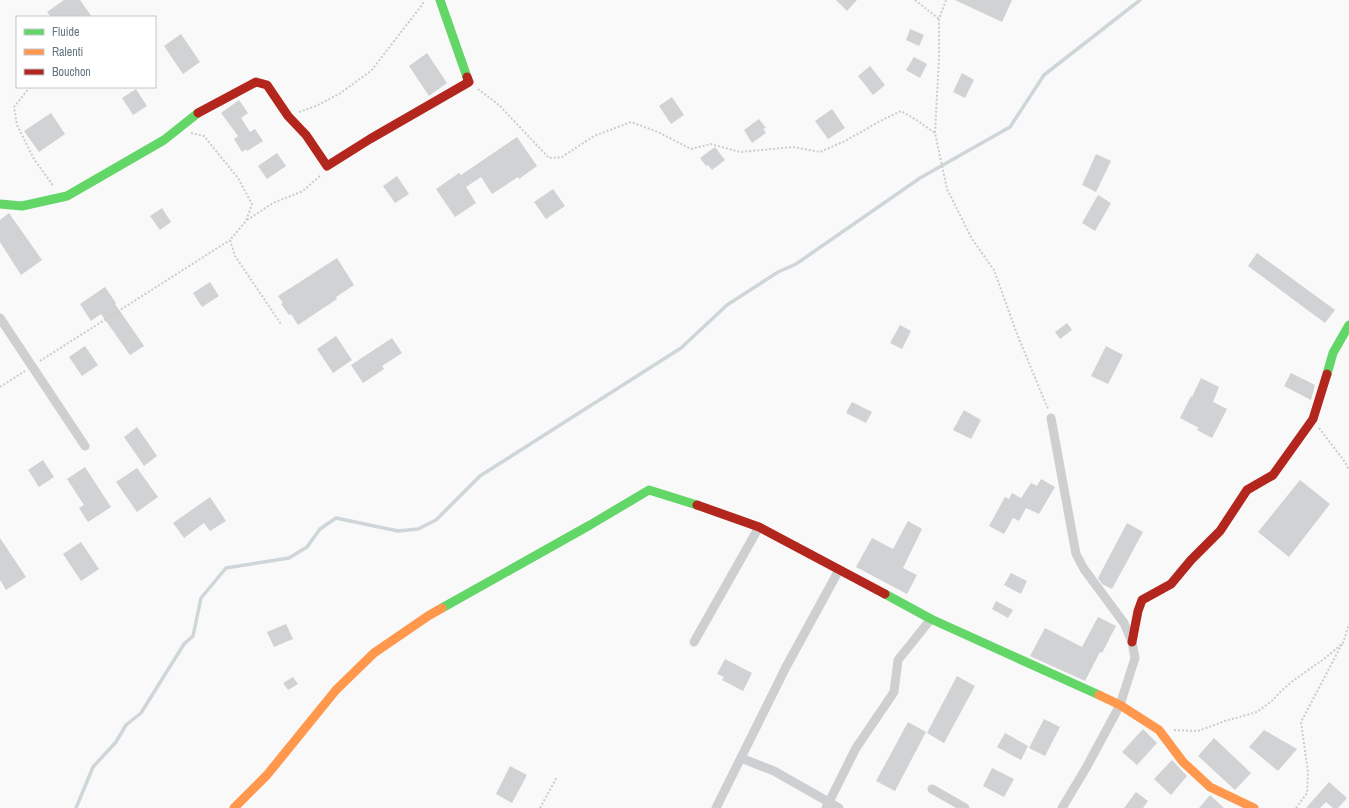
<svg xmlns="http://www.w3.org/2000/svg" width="1349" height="808" viewBox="0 0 1349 808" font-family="'Archivo Narrow',sans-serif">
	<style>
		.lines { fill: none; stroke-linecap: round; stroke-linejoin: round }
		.stream { stroke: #ced6d9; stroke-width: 3.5 }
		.building { fill: #d0d2d3 }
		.path { stroke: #cbcccd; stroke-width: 2; stroke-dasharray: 2 2; stroke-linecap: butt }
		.street { stroke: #cecfd0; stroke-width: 9 }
		.fast { stroke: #63d668; stroke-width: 9 }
		.slow { stroke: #ff974d; stroke-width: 9 }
		.jam { stroke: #b3261e; stroke-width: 9 }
	</style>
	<rect width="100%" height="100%" fill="#f9f9f9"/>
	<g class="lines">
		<polyline class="stream" points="76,808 93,767 116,742 126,725 141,713 184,644 193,636 201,598 226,568 289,558 307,547 320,529 336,518 398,531 418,529 436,520 480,476 681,348 727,305 778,272 796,264 920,178 1010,127 1044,75 1140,0"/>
	</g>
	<g class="building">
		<polygon points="64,0 80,0 92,17 51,17 47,12"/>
		<polygon points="836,0 857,0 847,11"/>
		<polygon points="955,0 1012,0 1002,22"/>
		<polygon points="910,29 924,35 919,46 906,40"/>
		<polygon points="181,34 200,62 183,74 164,46"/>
		<polygon points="427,53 447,83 429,96 409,66"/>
		<polygon points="914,57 927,64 920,78 906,70"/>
		<polygon points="870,66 885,85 873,95 858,76"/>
		<polygon points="962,73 974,80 965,98 953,92"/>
		<polygon points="136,89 147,106 133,115 122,98"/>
		<polygon points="672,97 684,115 671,124 659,106"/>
		<polygon points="239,100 248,113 241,118 250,132 255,129 263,141 247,151 246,149 242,152 234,139 238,136 221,113"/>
		<polygon points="832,109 845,128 828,139 815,121"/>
		<polygon points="51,113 65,134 39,152 24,131"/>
		<polygon points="759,119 766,128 763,129 766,133 752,143 744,130"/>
		<polygon points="517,137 537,166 519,179 518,177 492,194 481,177 466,187 476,203 455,217 436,189 459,173 461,175"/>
		<polygon points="715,147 725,160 712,170 708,165 706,166 700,158"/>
		<polygon points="277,153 286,166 267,179 258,166"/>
		<polygon points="1096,154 1111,161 1096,192 1082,185"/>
		<polygon points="397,176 409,194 395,203 383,186"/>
		<polygon points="553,189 565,206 546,219 534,202"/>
		<polygon points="1098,195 1111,203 1095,231 1082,223"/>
		<polygon points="162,208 171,222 160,230 150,216"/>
		<polygon points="9,213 42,260 21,275 0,242 0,220"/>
		<polygon points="1257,253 1335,310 1325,323 1248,266"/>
		<polygon points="337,258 354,285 336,297 337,299 298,325 291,314 289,315 281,304 283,303 278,296"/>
		<polygon points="210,282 219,296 202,307 193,293"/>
		<polygon points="105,287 116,303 115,304 144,346 130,355 101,314 91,321 80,304"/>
		<polygon points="1067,323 1072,330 1060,339 1055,332"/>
		<polygon points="900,325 911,331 902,349 890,343"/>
		<polygon points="336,336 352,360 333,373 317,349"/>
		<polygon points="392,338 402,353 382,366 384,369 363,383 351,365"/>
		<polygon points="85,346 98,365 82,376 69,357"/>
		<polygon points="1106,346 1123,355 1108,384 1091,376"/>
		<polygon points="1291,373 1315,385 1311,400 1284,386"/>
		<polygon points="1201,378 1219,387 1213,402 1227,409 1212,438 1197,430 1199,428 1180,418 1191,396 1192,397"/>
		<polygon points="852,402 872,412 866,423 846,413"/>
		<polygon points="964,410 981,420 971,439 953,430"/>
		<polygon points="137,427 157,456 144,466 124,437"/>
		<polygon points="43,460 54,477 39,487 28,470"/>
		<polygon points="85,467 111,507 88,522 79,508 84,505 67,479"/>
		<polygon points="137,468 158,497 137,512 116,482"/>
		<polygon points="1041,479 1055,487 1039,514 1026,508 1019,521 1013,518 1004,534 989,526 1005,497 1009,499 1012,493 1021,498 1031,483 1037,486"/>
		<polygon points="1300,480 1330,504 1289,557 1258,532"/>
		<polygon points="210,497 226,521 210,531 204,523 184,538 173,523"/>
		<polygon points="908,521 922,529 903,568 917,575 907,594 856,567 872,538 893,549"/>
		<polygon points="1127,523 1143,532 1112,589 1102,584 1098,578"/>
		<polygon points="0,538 26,577 6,590 0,580"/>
		<polygon points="81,542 99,569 81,581 63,554"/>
		<polygon points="1011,573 1027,581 1021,594 1004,585"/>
		<polygon points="996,601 1013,610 1008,618 992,609"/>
		<polygon points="1098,617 1116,626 1102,653 1100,652 1085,681 1030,656 1045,628 1082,647"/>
		<polygon points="286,624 293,639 274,647 267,632"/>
		<polygon points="725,659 752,673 743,691 722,680 724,677 717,674"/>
		<polygon points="957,676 975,686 944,743 927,733"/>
		<polygon points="293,677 298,684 288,690 283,683"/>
		<polygon points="1044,719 1060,727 1045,756 1029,748"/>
		<polygon points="908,722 926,732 895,791 876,781"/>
		<polygon points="1143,729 1157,743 1137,765 1122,752"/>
		<polygon points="1264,730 1297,749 1278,771 1249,747"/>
		<polygon points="1005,733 1028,746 1021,760 997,747"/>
		<polygon points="1214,738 1251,773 1235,790 1198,756"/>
		<polygon points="1172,760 1187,776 1171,795 1154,779"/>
		<polygon points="510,766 527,775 512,803 496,794"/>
		<polygon points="992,768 1014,779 1004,797 983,786"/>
		<polygon points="1329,782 1347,798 1338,808 1333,808 1326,802 1320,808 1306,808"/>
		<polygon points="1136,792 1148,801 1143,808 1124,808"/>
		<polygon points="1210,795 1224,808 1199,808"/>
	</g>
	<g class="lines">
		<g class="path">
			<polyline points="915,0 939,19"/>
			<polyline points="946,0 939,19 939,58 935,133 947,189 972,239 994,270 1017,334 1048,409"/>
			<polyline points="30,87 14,107 17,125 34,159 52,184 51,187"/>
			<polyline points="478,89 499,105 549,158 562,157 594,136 631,122 658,132 691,149 711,144 740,152 793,147 820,152 845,141 884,119 901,111 915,119 935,133"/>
			<polyline points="299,112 316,106 339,94 371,71 422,5 424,0"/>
			<polyline points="191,133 204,136 238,178 252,204 246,221 230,240 235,256 281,324"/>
			<polyline points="247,220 273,203 303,191 321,175"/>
			<polyline points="40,361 230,240"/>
			<polyline points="0,387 25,371"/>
			<polyline points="1319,428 1345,462 1349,470"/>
			<polyline points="1174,730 1198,731 1225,721 1257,712 1273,700 1281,691 1294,680 1324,659 1343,643 1349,624"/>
			<polyline points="540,808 557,777"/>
			<polyline points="1296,808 1307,793 1308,772 1301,722 1342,644"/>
		</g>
		<g class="street">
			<polyline points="0,318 85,446"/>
			<polyline points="1051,418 1076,554 1084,569 1124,623 1132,642 1135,658 1120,705 1086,768 1062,808"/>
			<polyline points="694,642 759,527"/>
			<polyline points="741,758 774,771 839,808"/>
			<polyline points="932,789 965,808"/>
			<polyline points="716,808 786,667 839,570"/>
			<polyline points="826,808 856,748 894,692 898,660 931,619"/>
		</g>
		<g class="fast">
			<polyline points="440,0 467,77"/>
			<polyline points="0,204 22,206 67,196 164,140 198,113"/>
			<polyline points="1327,374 1333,353 1349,325"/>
			<polyline points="885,594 931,619 1099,695"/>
			<polyline points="442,608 590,525 649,490 697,505"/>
		</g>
		<g class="slow">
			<polyline points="1099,695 1120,705 1159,730 1183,762 1210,787 1254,808"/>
			<polyline points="234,808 267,775 336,690 374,653 428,616 442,608"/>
		</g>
		<g class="jam">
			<polyline points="198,113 256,82 267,85 288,116 306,135 327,166 370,139 469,82 467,77"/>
			<polyline points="697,505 759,527 885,594"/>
			<polyline points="1132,642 1138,611 1142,600 1171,584 1191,560 1220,531 1247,490 1273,475 1313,419 1327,374"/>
		</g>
	</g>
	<rect x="16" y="16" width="140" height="72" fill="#ffffff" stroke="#c1c8cd"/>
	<rect x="24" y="29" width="20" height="6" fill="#63d668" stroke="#c1c8cd"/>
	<text x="52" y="36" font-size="12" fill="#657683">Fluide</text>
	<rect x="24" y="49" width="20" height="6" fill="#ff974d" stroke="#c1c8cd"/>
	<text x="52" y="56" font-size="12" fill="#657683">Ralenti</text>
	<rect x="24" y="69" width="20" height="6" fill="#b3261e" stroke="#c1c8cd"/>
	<text x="52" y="76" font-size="12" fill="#657683">Bouchon</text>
</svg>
